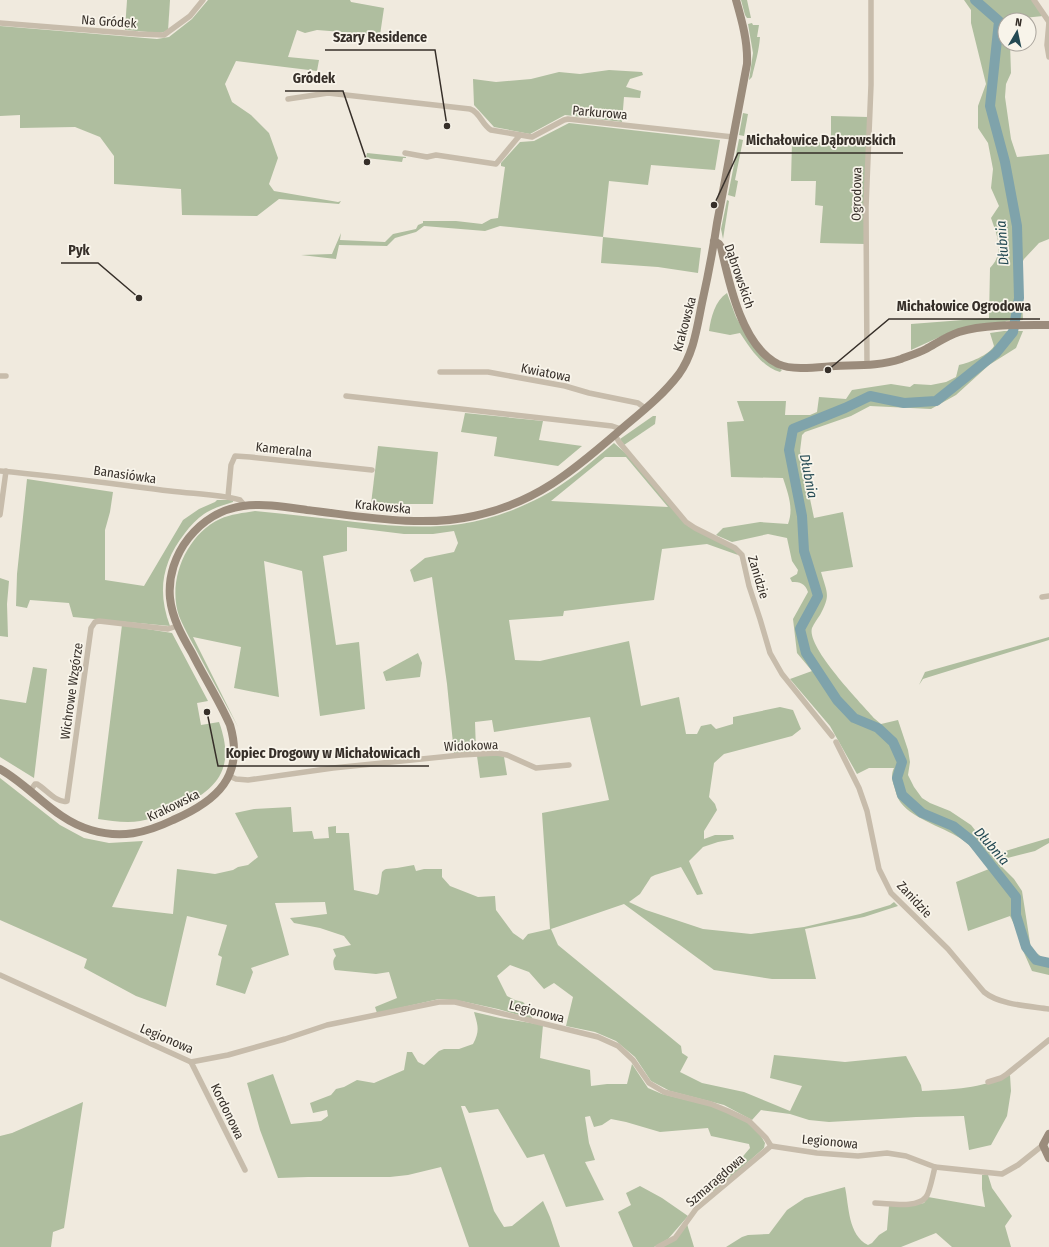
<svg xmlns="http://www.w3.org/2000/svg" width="1049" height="1247" viewBox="0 0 1049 1247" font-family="'Fira Sans Condensed',sans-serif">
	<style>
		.green { fill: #afbe9f; fill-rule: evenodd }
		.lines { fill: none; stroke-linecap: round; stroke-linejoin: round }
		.river { stroke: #7fa3ab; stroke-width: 10 }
		.street { stroke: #c7bcab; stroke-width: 5.5 }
		.secondary { stroke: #9b8c7c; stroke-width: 8 }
		.labels { text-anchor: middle; stroke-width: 3.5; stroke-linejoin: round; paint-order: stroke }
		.street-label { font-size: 13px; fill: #362f29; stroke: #f8f4ea }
		.water-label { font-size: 14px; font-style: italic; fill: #234953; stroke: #f8f4ea }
		.leader { fill: none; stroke: #362f29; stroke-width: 1.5 }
		.callout-dot { fill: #362f29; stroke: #f8f4ea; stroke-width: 1.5 }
		.callout-label { font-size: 14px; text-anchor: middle; font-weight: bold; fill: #362f29; stroke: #f8f4ea; stroke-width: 3.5; stroke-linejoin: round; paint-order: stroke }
	</style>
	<rect width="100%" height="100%" fill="#f0eade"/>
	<g class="green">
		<polygon points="127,0 170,0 168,31 159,33 125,30"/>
		<polygon points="208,0 350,0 351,2 384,8 380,35 317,30 305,33 297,30 288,57 319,60 317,71 236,61 225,84 232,102 251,115 269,133 278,158 269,184 274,191 338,202 341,201 339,204 279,199 257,216 182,215 181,189 114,184 114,156 100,137 75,127 20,128 20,115 0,116 0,26 157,39 169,37 192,19"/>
		<polygon points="741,0 747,0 751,18 747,18 745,15"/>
		<path d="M964 0H1032L1043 16 1005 20V44H1010L1011 73 1006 84 1005 97 1011 139 1017 157 1049 154V239L1039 243 1024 259 1020 267 1023 320 1006 321 1004 324 955 330 911 350V324L989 318 990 268C1005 253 997 235 991 218L999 206 991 188 993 169 988 143 978 128V106L986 84 971 23V10Z"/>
		<path d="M752 23 753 25H759L757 37H760C759 51 755 64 752 77L749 80 753 53 748 24Z"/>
		<polygon points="609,70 642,72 643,75 630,79 626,87 641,91 640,98 624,97 622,122 565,115 530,134 494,127 474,105 473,79 496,82 531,79 559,72 580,74"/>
		<polygon points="743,113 748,114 744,136 739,135"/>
		<polygon points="831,116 868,117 865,244 820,243 823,206 815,205 816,181 791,181 792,141 831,143"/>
		<polygon points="569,123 720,140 715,170 651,165 648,185 609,181 603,237 701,248 698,273 658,267 601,263 603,237 500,226 485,231 424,226 416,232 395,238 387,246 339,245 336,259 301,255 332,254 341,233 340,240 385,242 393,234 416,229 418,225 423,223 423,221 456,221 482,224 491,219 498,218 505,167 501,166 501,163 520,142 534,141"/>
		<polygon points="739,139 743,140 735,180 738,181 735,197 728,195"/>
		<polygon points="367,153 406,157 406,158 403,158 402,162 366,158"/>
		<polygon points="727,200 729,201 723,239 721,229"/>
		<path d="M727 293 736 317 744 331 773 365 782 370 780 372C762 367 750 348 740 333L730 335 709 331C711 317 715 301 727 293Z"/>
		<path d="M1004 331H1023L1016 348 989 365 956 395 931 409 870 406 851 416 805 432 802 435 800 451 814 518 843 512 853 567 821 572C827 593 831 595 820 615 817 619 814 624 812 628 806 647 862 704 875 719L881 724 898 720 908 750 910 762 908 775 914 787 922 798 930 803 950 811 971 825 975 830 992 855 1049 838V843L1035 851 996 861 1014 879 1022 891 1031 949 1042 957 1049 960V975L1032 971 1021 946 1016 928 1010 916 968 931 956 882 989 869C982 860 974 848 964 841 947 828 914 820 901 803 897 798 896 792 894 786 892 780 891 774 894 768H869L857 774 830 726 790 679 812 671 797 653 793 619 808 592C805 583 800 582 792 582L790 578 797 574 798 570 792 561 787 538 768 534 732 542 716 535 723 528 760 522 788 524C794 509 788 493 783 478L731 477 727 422 744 421 737 401H786L785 415H810L817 412 819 397 846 399 852 390 891 384 910 387 914 384 931 385 946 382 956 377 959 365C969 363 989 355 994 346L990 333Z"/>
		<polygon points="465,413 543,421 539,440 582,446 558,466 494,456 497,437 461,432"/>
		<polygon points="653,416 656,416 655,424 624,445 620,439"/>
		<path d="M614 443 630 457 688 526 734 548 738 555 707 544 662 549 654 600 564 611 563 616 509 620 515 660 540 661 629 641 641 706 679 697 686 734H697L701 726 711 724 716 729 733 724V717L780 707 793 710 801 729 792 736 724 754 714 763 709 797 715 804 717 810 704 831V839L715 835H733L734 839 718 842 703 847 689 861 703 894 697 895 681 867 655 875 651 877 640 894 629 902 646 910 703 929 751 934 804 927 860 914 890 905 894 902 898 906 864 917 805 929 816 979H772L714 970 624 904 551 929 558 945 681 1046 682 1053 688 1057 680 1072 702 1083 744 1092 790 1111 802 1086 770 1078 774 1055 845 1062 906 1056 921 1085 922 1091C956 1089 978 1089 1010 1075L1011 1091 1007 1116 991 1145 969 1150 964 1116 916 1117 829 1122 809 1120 790 1114 761 1110 752 1120 724 1105 670 1091 651 1081 635 1057 616 1041 595 1032 566 1026 573 997 554 983 544 989 529 972 510 965 497 976 507 996 515 1000 523 1002 531 1011 532 1019 498 1009 461 1001 439 999 377 1013 375 1007 397 998 389 972 376 974 335 970C333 965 332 960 336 956L333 949 351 945 344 936 320 928 294 923 290 918 327 914 325 902 275 903 289 955 251 968 253 972 245 994 216 985 222 957 218 955 227 925 187 916 166 1007 136 996 84 968 87 959 43 939 0 920V778L60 825 84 838 109 843 143 841 112 907 173 914 177 869 215 874 233 870 238 867 248 865 258 857 235 813 254 809 291 807 293 832 312 831 314 839 329 838 328 827 336 826V833H349L354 890 377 895 379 893 382 872 384 870 386 869 397 868 414 865 416 871 424 869H442V877L450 886 478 897 495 896 496 910 513 933 523 940 528 934 550 929 542 813 609 800 590 717 494 732 492 720 475 722 476 751 454 753 447 684 432 577 414 582 410 570 425 558 454 552 458 543 454 531 433 534H404L347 527V551L323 556 336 645 359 642 365 709 320 716 302 571 264 561 279 697 234 688 241 647 193 637 238 727C226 704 213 682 201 659 194 645 185 631 179 616 167 581 186 535 220 519 231 514 243 513 255 511 288 514 322 518 355 522 390 526 425 529 461 524 489 520 516 510 541 497 568 483 591 462 614 443ZM605 457H626L668 507 551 501Z"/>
		<polygon points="378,446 438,452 433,504 371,504"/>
		<path d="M27 479 113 492 110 512 105 530V580L144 586 183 520 199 509 215 502 217 500H233V502C224 505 213 508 204 514 197 519 190 526 185 533 162 562 157 592 170 626L73 617 69 603 30 600 27 608 16 606 17 574Z"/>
		<polygon points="0,578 9,581 7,604 8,637 0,636"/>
		<path d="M122 625 172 633 208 701 197 703 201 725 219 722C236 769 218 790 175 809 159 816 145 822 128 822 118 822 107 820 98 819Z"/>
		<polygon points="1049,637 1049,640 929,677 923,679 919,685 925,672"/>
		<polygon points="418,653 422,663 420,677 386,681 383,672"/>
		<polygon points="33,667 47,669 34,778 0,757 0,699 26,703"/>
		<polygon points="497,754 504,757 507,775 480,778 477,756"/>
		<path d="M474 1012 500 1018 543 1025 540 1058 590 1070 591 1086 607 1084H627L632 1064 648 1088 662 1094 711 1106 743 1119 759 1133 765 1143 764 1148 714 1192 711 1189 728 1174 750 1148 749 1144 711 1136 708 1128 660 1132 626 1122 611 1119 602 1125 594 1127 590 1116 585 1117 589 1143 595 1160 585 1162 604 1200 566 1207 544 1154 527 1158 498 1109 469 1113 465 1106H461L494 1211 504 1227 512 1226 543 1201 550 1217 560 1247H469L441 1167 408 1175 390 1177H308L278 1178 260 1130 247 1083 273 1074 291 1124 321 1121 328 1116 327 1110 313 1113 310 1103 331 1095 336 1089 344 1087 357 1080 374 1083 404 1070 407 1052H412L418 1062 424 1065 439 1051 444 1049H459L473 1044C480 1031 478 1026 474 1012Z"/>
		<polygon points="83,1102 64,1228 53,1232 51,1247 0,1247 0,1136 12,1133"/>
		<path d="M982 1175H988L992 1188 1012 1216 1005 1226 1011 1247H952L936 1233 901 1247H726L742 1237 748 1235 769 1234 787 1210 805 1198 845 1187C849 1206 848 1235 868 1245L872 1243 879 1235 887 1230 889 1206 915 1205 924 1203 928 1197 985 1207 982 1189Z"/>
		<polygon points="640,1186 662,1198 688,1216 668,1239 654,1247 633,1247 618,1212 631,1205 626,1193"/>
		<polygon points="687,1224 694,1247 663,1247"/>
	</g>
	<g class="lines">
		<polyline class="river" points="975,0 999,21 990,106 1005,162 1017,226 1019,298 1013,332 996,353 936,401 904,403 870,396 845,408 793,429 789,450 802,516 804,551 818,596 800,629 806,653 837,700 854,718 878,728 893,742 902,762 897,778 902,795 922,813 953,826 972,841 1016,897 1016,915 1026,947 1036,960 1049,963"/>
		<g class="street">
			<polyline points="1034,0 1049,22"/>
			<polyline points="1049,22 1047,45 1049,57"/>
			<polyline points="0,23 138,34 164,35 190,16 203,0"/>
			<path d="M288 99 328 93 470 109C480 112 482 125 491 130L532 137 564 120 568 119 733 137"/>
			<polyline points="405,153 427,157 436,155 496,164 520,135"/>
			<polyline points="867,364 866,207 871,85 871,0"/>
			<polyline points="440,372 488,372 565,386 589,393 638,403 645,408"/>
			<polyline points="0,376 6,376"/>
			<polyline points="346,396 612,426 621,429"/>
			<polyline points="615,435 619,442 686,522 695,528 735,548 742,555 749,586 760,619 770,653 782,674 832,736"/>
			<path d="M0 471C57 476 114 484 170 491 193 494 218 494 240 500L245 506"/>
			<polyline points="228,497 231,465 235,456 250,457 372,470"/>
			<polyline points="0,515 6,471"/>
			<polyline points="1042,597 1049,596"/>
			<path d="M836 742 859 788 867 811 879 869 891 893 948 949 984 992C1000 1005 1029 1006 1049 1009"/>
			<polyline points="229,776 236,779 248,780 333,768 461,755 497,753 507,755 536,768 569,765"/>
			<path d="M30 791 35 784H37C46 789 57 804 67 801L91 628 95 622 99 621 168 629 177 626"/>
			<polyline points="0,975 191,1062 228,1055 285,1039 327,1025 439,1002 455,1002 598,1037 618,1046 633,1060 649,1083 664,1092 711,1104 728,1111 749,1121 766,1138 771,1146 817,1153 858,1156 887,1153 906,1156 935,1167 1002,1174 1018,1165 1043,1145"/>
			<polyline points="191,1062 245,1170"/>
			<polyline points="988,1082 1001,1078 1007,1074 1049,1040"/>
			<path d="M875 1203C889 1203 917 1209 926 1197 930 1192 933 1174 935 1167"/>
			<polyline points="658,1247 675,1238 696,1209 771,1146"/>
		</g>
		<g class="secondary">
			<path d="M714 241 719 244 721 247C729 283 742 346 778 364 793 371 819 367 835 366 857 365 880 366 901 359 909 356 918 353 926 349 937 343 947 336 959 332 984 324 1022 325 1049 325"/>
			<path d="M0 769C32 787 55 820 91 830 121 839 146 833 173 820 217 801 245 776 230 725 219 700 204 677 192 653 182 636 172 618 170 598 166 555 199 512 243 506 264 503 286 507 307 510 360 516 421 528 474 516 539 502 576 468 625 426 644 410 664 394 679 374 694 353 697 327 702 303 708 276 713 250 717 223 727 170 737 117 747 64 748 42 742 21 736 0"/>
			<polyline points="1049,1134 1043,1145 1049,1158"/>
		</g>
	</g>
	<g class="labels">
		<g class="street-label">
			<text transform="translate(109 21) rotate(4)" y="5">Na Gródek</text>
			<text transform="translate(600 112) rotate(5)" y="5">Parkurowa</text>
			<text transform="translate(856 194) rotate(-89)" y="5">Ogrodowa</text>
			<text transform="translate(740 276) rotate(71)" y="5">Dąbrowskich</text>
			<text transform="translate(684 324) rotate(-75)" y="5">Krakowska</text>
			<text transform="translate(546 372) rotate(11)" y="5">Kwiatowa</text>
			<text transform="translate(284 449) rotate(6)" y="5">Kameralna</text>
			<text transform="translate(125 474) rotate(8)" y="5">Banasiówka</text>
			<text transform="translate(383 506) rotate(5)" y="5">Krakowska</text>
			<text transform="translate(759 577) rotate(73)" y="5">Zanidzie</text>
			<text transform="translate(71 691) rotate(-82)" y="5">Wichrowe Wzgórze</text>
			<text transform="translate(471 745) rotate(-2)" y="5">Widokowa</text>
			<text transform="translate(173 805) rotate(-26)" y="5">Krakowska</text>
			<text transform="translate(915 899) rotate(47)" y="5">Zanidzie</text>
			<text transform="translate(537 1011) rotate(14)" y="5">Legionowa</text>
			<text transform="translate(167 1038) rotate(23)" y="5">Legionowa</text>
			<text transform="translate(228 1111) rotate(64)" y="5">Kordonowa</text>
			<text transform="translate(830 1141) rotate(5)" y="5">Legionowa</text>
			<text transform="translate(715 1180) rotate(-41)" y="5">Szmaragdowa</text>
		</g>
		<g class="water-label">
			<text transform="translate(1002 243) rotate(-94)" y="5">Dłubnia</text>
			<text transform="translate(809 476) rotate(79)" y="5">Dłubnia</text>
			<text transform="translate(992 846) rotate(49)" y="5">Dłubnia</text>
		</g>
	</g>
	<path class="leader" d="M447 126L435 50H325M367 162L343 91H285M714 205L738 153H903M139 298L98 263H61M828 370L889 319H1040M207 712L218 766H429"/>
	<g class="callout-dot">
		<circle cx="447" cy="126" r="4"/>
		<circle cx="367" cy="162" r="4"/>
		<circle cx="714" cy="205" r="4"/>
		<circle cx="139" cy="298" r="4"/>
		<circle cx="828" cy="370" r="4"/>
		<circle cx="207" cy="712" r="4"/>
	</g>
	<g class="callout-label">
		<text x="380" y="42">Szary Residence</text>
		<text x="314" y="83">Gródek</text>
		<text x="821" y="145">Michałowice Dąbrowskich</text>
		<text x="79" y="255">Pyk</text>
		<text x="964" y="311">Michałowice Ogrodowa</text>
		<text x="323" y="758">Kopiec Drogowy w Michałowicach</text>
	</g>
	<g transform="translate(1017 32) rotate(9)"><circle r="19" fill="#f8f4ea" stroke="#aaa59d"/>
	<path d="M0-3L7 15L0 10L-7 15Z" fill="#234953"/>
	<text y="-6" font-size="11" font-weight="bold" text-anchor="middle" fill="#362f29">N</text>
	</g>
</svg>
